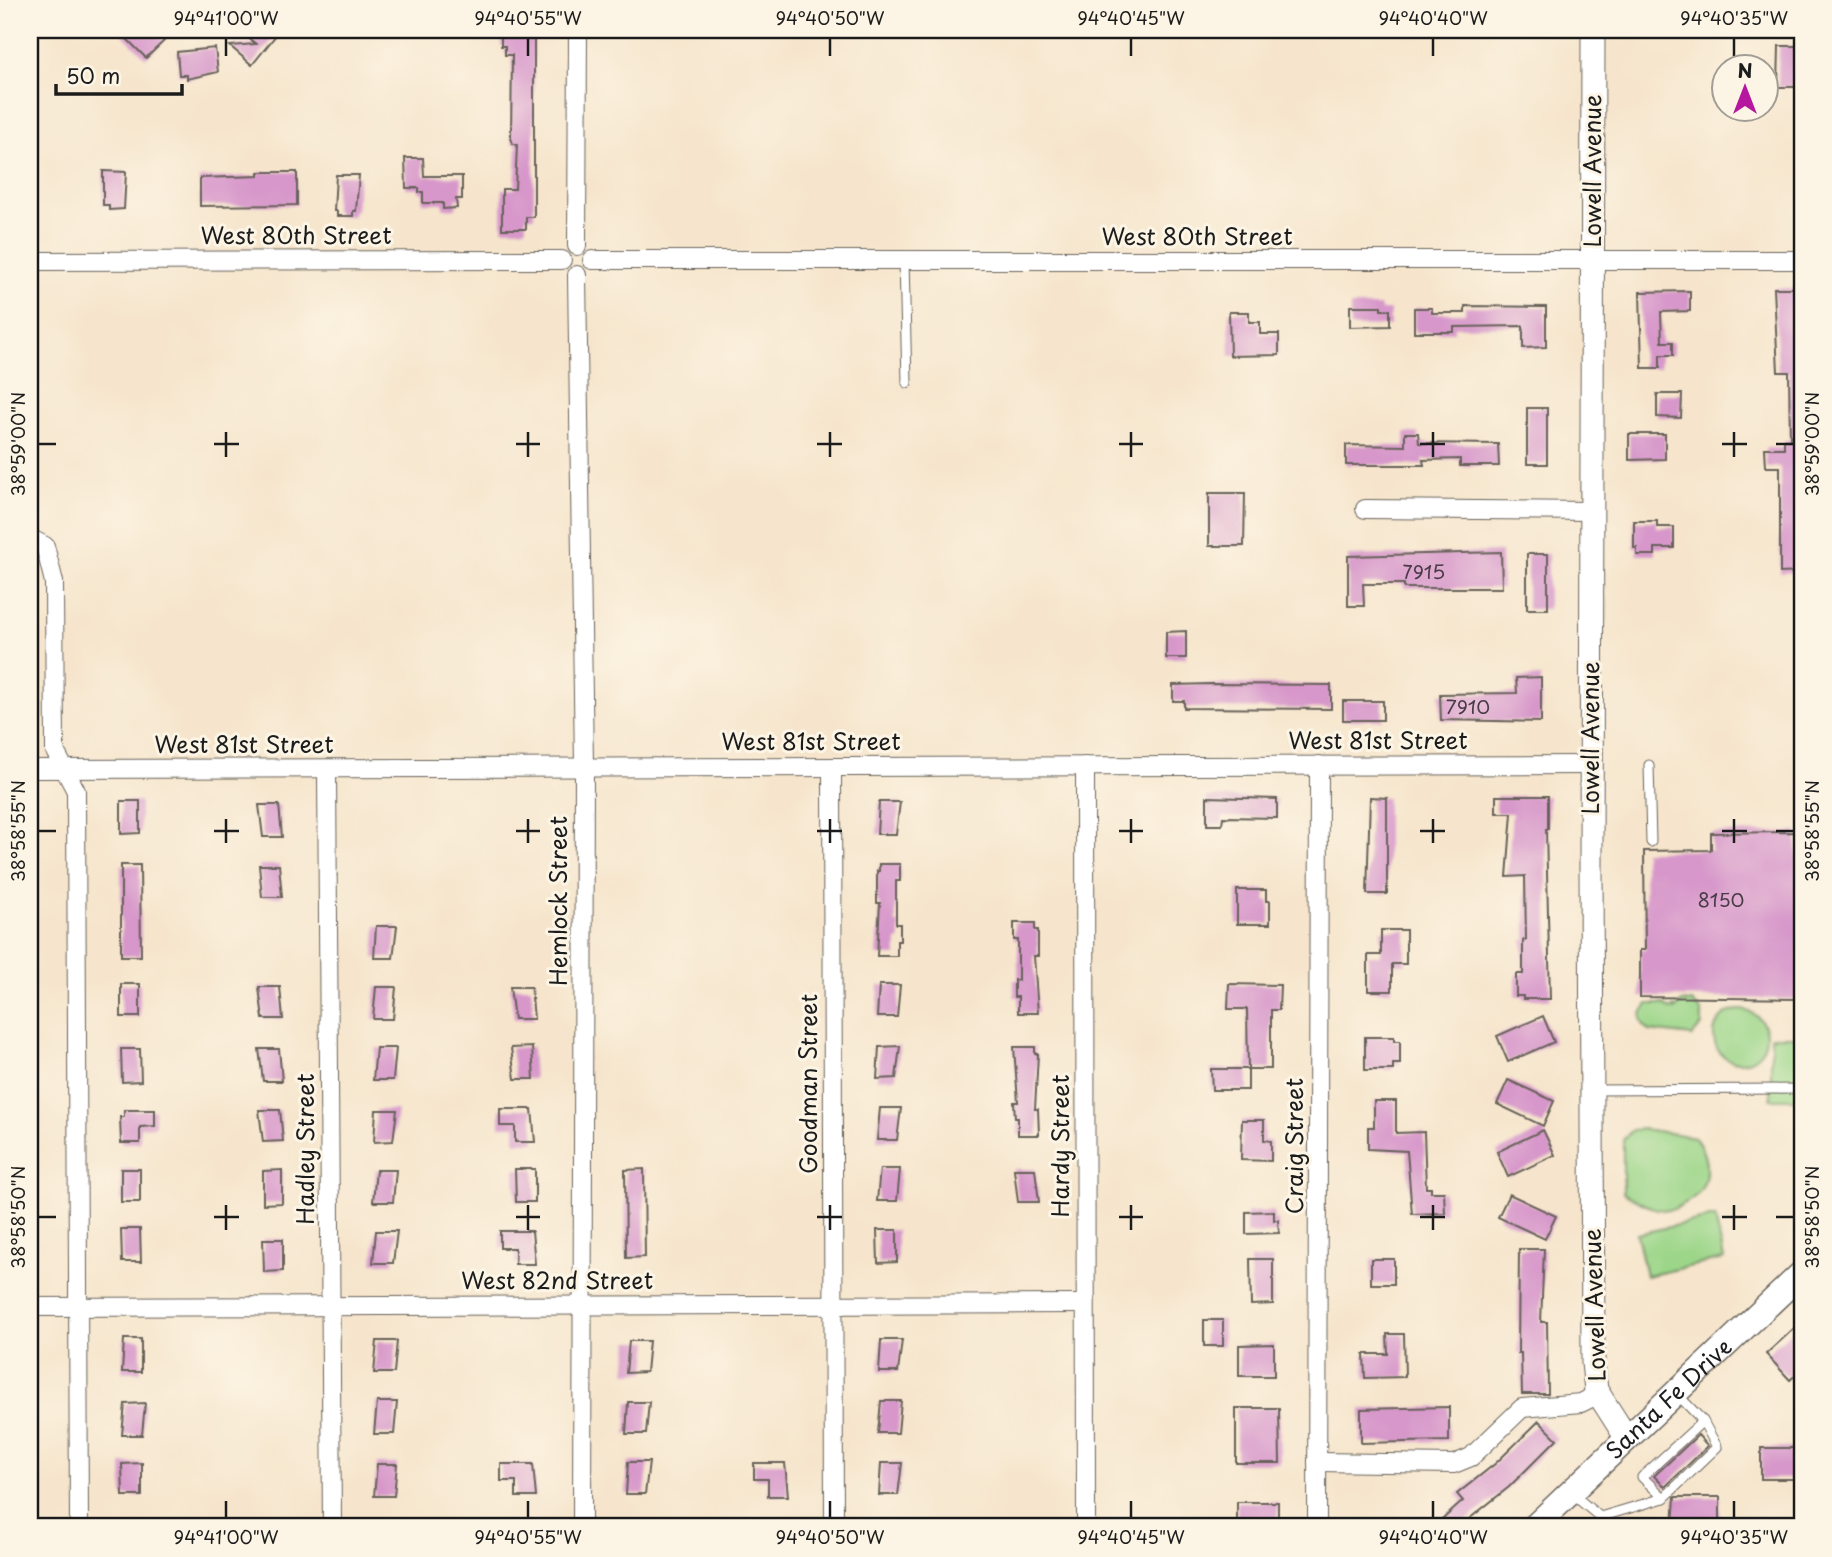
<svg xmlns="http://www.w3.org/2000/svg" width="1832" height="1557" viewBox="0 0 1832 1557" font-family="'Playpen Sans',sans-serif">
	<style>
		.green { fill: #9cd689; stroke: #5c7952; stroke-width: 2 }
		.building { fill: #d797ca }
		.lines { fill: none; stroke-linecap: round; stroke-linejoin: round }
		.service-casing { stroke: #68625a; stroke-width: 11 }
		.minor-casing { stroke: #68625a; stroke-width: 20 }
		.tertiary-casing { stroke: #68625a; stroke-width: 25 }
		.secondary-casing { stroke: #68625a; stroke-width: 27 }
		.service { stroke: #fff; stroke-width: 9 }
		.minor { stroke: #fff; stroke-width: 18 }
		.tertiary { stroke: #fff; stroke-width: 23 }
		.secondary { stroke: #fff; stroke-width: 24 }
		.ticks { fill: none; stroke: #1c1c1c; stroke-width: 2.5 }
		.labels { text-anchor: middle; stroke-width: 6; stroke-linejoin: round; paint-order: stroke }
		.number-label { font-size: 19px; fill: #4b3b48 }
		.street-label { font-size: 23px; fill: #1c1c1c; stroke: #fcf5e5 }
		.neatline { fill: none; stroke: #1c1c1c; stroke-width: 2.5 }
		.ticks-label { font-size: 18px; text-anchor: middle; fill: #1c1c1c }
	</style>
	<rect width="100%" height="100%" fill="#fcf5e5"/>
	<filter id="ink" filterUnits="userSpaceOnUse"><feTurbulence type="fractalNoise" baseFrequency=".0143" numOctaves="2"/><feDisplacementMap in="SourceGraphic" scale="14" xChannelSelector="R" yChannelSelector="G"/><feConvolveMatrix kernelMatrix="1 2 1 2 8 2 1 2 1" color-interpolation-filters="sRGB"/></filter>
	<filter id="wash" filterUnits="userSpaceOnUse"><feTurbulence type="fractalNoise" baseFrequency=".00686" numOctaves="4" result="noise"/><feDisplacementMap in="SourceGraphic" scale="28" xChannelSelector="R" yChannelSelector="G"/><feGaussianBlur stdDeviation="1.57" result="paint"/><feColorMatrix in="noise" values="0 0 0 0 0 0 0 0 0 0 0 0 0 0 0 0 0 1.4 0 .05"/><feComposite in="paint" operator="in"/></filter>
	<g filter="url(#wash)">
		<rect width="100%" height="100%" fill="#f6e5cc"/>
		<g class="green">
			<path d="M1682 1002H1692L1702 1012V1025L1692 1036 1649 1031C1638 1020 1639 1016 1648 1004H1663L1671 1010 1674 1007 1675 1010Z"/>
			<circle cx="1740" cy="1036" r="26"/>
			<rect x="1771" y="1036" width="28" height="63"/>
			<path d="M1644 1129 1694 1137C1711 1158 1712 1190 1685 1203 1681 1205 1675 1210 1670 1210 1655 1212 1635 1200 1623 1193V1140L1632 1130Z"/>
			<polygon points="1715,1217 1724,1259 1646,1276 1637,1234"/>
		</g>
		<g id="blocks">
			<g class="building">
				<polygon points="118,30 152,30 164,41 146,58"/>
				<polygon points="238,30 280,30 252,65 230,46 256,44"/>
				<polygon points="501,30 534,30 534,217 526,217 526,229 502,229 502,189 515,189 517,145 513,144 511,138 512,55 505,55 505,46 501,46"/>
				<polygon points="1779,46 1799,46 1799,87 1778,87"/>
				<polygon points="215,48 218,72 187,79 187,75 179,75 177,52"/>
				<polygon points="405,158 423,158 424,176 462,176 462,199 456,199 457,208 443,209 443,203 423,203 423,192 419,192 419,188 406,188"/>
				<polygon points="103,171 126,172 124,209 109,210 109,205 103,205"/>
				<polygon points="259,172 297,172 297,205 200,206 200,178 259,176"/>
				<polygon points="336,175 359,175 356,211 353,211 353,216 337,216 337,211 334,211"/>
				<polygon points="1774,288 1802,288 1802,572 1780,573 1780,467 1766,467 1765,448 1784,448 1784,440 1790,440 1789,372 1778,372"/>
				<polygon points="1690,291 1690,311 1661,312 1662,342 1673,342 1673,355 1660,355 1660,368 1642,368 1640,292"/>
				<polygon points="1350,306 1381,306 1381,310 1390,310 1390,326 1350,327"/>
				<polygon points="1465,306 1546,307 1546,347 1523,348 1523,326 1454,327 1454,332 1414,332 1414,308 1432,308 1432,313 1465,313"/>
				<polygon points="1229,312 1249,312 1249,322 1260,322 1260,334 1279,334 1279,355 1230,356"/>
				<polygon points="1657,394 1682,394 1681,418 1657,417"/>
				<rect x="1527" y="408" width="20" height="56"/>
				<polygon points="1405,433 1418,433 1419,443 1498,444 1499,466 1460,466 1460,459 1423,460 1424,465 1346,465 1346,445 1405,446"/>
				<polygon points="1629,434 1665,434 1665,459 1629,460"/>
				<polygon points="1209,493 1245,493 1244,546 1209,546"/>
				<polygon points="1634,521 1657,521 1657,527 1674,527 1674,548 1655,548 1655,555 1637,555 1637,548 1634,548"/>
				<polygon points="1501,552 1502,588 1404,588 1404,584 1363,584 1364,606 1348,606 1348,556"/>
				<rect x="1527" y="554" width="21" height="55"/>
				<polygon points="1186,631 1186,658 1166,658 1166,632"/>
				<polygon points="1541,677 1541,722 1441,720 1440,694 1517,693 1516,678"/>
				<polygon points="1211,684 1331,685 1331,709 1184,708 1184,701 1173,701 1173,685"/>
				<rect x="1343" y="701" width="40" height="19"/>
				<polygon points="1496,796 1548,796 1548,829 1546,829 1550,999 1523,999 1523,996 1516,996 1516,974 1523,974 1523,940 1526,940 1525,876 1507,877 1512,813 1496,813"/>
				<polygon points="1207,797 1277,799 1277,818 1223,817 1222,825 1207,825"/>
				<polygon points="1370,797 1387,798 1387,894 1367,894"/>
				<polygon points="121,801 140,801 140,833 121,834"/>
				<polygon points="879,802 900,802 896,834 877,834"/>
				<polygon points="259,805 279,805 282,837 263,837"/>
				<polygon points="1797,832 1799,999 1640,997 1640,950 1645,950 1644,851 1711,850 1711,833"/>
				<polygon points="879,864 900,864 900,881 896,881 896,924 900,924 900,941 897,941 897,956 877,956 880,903 877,903 877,871 879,871"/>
				<polygon points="121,865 140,865 141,956 121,956"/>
				<polygon points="259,865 279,865 282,897 262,897"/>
				<polygon points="1237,890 1266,890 1266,901 1270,901 1270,924 1237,924"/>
				<polygon points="1014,923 1035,923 1035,930 1038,930 1038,956 1034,956 1038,1013 1018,1013 1018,997 1014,997 1014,980 1018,980 1018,940 1014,940"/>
				<polygon points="376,926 397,926 393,958 374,958"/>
				<polygon points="1381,930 1406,930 1406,964 1392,964 1392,991 1368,991 1368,955 1381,955"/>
				<rect x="121" y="984" width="19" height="33"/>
				<polygon points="1229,984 1280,985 1279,1010 1271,1010 1271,1069 1248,1069 1247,1009 1228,1009"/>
				<polygon points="879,985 900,985 897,1017 877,1017"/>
				<polygon points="259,987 280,987 283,1019 263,1019"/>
				<polygon points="376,987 396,987 393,1019 373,1019"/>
				<polygon points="510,987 531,987 534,1019 514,1019"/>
				<polygon points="1543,1016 1554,1042 1508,1062 1497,1036"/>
				<polygon points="1365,1037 1394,1037 1394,1041 1400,1041 1400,1064 1393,1064 1393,1070 1365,1070"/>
				<polygon points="900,1046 896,1078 877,1079 879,1047"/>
				<polygon points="532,1047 534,1079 515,1079 511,1048"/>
				<polygon points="1014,1047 1035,1047 1035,1054 1038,1054 1035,1109 1038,1109 1039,1135 1018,1135 1018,1118 1015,1118 1014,1102 1018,1102"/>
				<polygon points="376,1048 396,1048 393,1080 373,1080"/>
				<polygon points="121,1049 140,1049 141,1081 122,1082"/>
				<polygon points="259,1049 279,1049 282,1081 263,1081"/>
				<polygon points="1211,1069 1248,1069 1248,1090 1212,1090"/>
				<polygon points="1508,1080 1554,1101 1543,1126 1497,1104"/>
				<polygon points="1374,1101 1396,1101 1396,1133 1424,1132 1426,1188 1431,1188 1431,1192 1444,1192 1445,1213 1412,1214 1407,1151 1368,1149 1368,1127 1374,1127"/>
				<polygon points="880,1108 901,1108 897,1140 877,1140"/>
				<polygon points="500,1109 532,1109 535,1142 515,1142 515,1126 500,1126"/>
				<polygon points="124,1110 155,1110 155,1126 140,1127 140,1143 121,1143 120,1117 124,1117"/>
				<polygon points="259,1110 280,1110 283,1141 263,1142"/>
				<polygon points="376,1110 397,1110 393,1141 374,1142"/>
				<polygon points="1242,1120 1264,1120 1264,1140 1271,1141 1271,1161 1241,1160"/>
				<polygon points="1543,1130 1555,1155 1508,1177 1497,1152"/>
				<rect x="121" y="1169" width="19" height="33"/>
				<polygon points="515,1169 535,1169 535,1202 516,1202"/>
				<polygon points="644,1169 645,1257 626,1258 625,1170"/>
				<polygon points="880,1169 900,1169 897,1201 877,1201"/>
				<polygon points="1014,1169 1035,1169 1039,1202 1018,1202"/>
				<polygon points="282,1170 282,1203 263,1204 263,1171"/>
				<polygon points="376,1170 396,1170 393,1202 373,1202"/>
				<polygon points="1509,1194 1556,1216 1545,1239 1498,1217"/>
				<polygon points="1274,1211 1274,1220 1278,1220 1279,1233 1246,1234 1246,1212"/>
				<polygon points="121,1229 140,1229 141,1262 122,1262"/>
				<polygon points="877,1230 897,1230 897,1262 878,1263"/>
				<polygon points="376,1231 397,1231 393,1263 373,1263"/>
				<polygon points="500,1231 532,1231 535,1264 515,1264 515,1248 500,1248"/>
				<polygon points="263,1239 283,1239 283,1271 264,1272"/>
				<polygon points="1519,1249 1544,1249 1541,1322 1547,1322 1548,1394 1522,1394 1521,1353 1518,1353"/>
				<polygon points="1250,1259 1273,1259 1273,1304 1251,1305"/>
				<rect x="1371" y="1259" width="23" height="25"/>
				<rect x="1204" y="1320" width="19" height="26"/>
				<polygon points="1802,1321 1802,1369 1790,1380 1766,1354"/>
				<polygon points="1387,1334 1404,1334 1405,1377 1365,1378 1364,1354 1388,1354"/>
				<polygon points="124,1339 141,1339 141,1372 122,1372"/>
				<polygon points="881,1340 902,1340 898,1372 879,1372"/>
				<polygon points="377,1341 397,1341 394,1373 374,1373"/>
				<polygon points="629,1341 649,1341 646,1372 626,1373"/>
				<polygon points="1274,1344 1274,1376 1239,1376 1239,1345"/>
				<polygon points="881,1401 901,1401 898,1433 878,1433"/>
				<polygon points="377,1402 397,1402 394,1434 374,1434"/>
				<polygon points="628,1402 649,1402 646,1434 626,1434"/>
				<polygon points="145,1403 142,1435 122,1435 125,1404"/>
				<polygon points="1449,1407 1449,1441 1361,1443 1361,1409"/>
				<polygon points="1236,1408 1279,1408 1280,1463 1236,1463"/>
				<polygon points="1539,1421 1557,1439 1509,1487 1459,1527 1434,1527 1463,1501 1457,1494 1496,1463"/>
				<polygon points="1698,1435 1708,1446 1665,1487 1654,1476"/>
				<rect x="1761" y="1448" width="41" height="31"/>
				<polygon points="628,1462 649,1462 645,1494 626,1494"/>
				<polygon points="142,1463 142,1496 123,1496 122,1464"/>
				<polygon points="754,1463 785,1463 788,1496 768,1496 768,1479 754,1479"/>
				<polygon points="881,1463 902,1463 898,1495 879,1495"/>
				<polygon points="377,1464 397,1464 394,1496 374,1496"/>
				<polygon points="501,1464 533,1464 536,1497 516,1497 516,1481 501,1481"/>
				<polygon points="1675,1497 1720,1497 1720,1527 1673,1527"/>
				<rect x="1237" y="1502" width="41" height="25"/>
			</g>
		</g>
	</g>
	<g filter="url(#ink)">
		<use href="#blocks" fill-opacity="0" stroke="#68625a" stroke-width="2"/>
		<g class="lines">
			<defs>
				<g id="service">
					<polyline points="904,260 907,383"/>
					<polyline points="1649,765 1651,842"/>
					<polyline points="1593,1090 1802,1089"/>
					<polyline points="1571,1493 1600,1517 1600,1527"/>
					<polyline points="1664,1498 1642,1477 1703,1421"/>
					<polyline points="1600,1517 1664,1498 1717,1447 1703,1421 1677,1394"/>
				</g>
				<g id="minor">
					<polyline points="577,246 578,30"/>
					<polyline points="592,260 1802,260"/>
					<polyline points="30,261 562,260"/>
					<polyline points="577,275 584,766 582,1527"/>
					<polyline points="1365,509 1592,511"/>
					<polyline points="30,538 45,546 54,582 55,751 76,791 79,1527"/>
					<polyline points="1085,766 1086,1527"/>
					<polyline points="832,767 834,1527"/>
					<polyline points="30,769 1591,765"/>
					<polyline points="327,770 332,1527"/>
					<polyline points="30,1307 1085,1304"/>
					<polyline points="1317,1462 1454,1464 1471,1457 1522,1408 1581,1403 1589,1399 1596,1390"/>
					<polyline points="1317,1527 1319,765"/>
				</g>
				<polyline id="tertiary" points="1593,30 1591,866 1593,1363 1596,1390 1626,1437"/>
				<g id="secondary">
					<path id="s1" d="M1534 1527 1802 1273"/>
				</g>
			</defs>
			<use href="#service" class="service-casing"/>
			<use href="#minor" class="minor-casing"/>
			<use href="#tertiary" class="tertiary-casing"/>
			<use href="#secondary" class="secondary-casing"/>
			<use href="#service" class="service"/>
			<use href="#minor" class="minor"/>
			<use href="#tertiary" class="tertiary"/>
			<use href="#secondary" class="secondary"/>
		</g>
	</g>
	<path class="ticks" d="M226 38V56M528 38V56M830 38V56M1131 38V56M1433 38V56M1734 38V56M226 432V457M528 432V457M830 432V457M1131 432V457M1433 432V457M1734 432V457M38 444H56M214 444H239M516 444H540M817 444H842M1119 444H1143M1420 444H1445M1722 444H1747M1776 444H1794M226 819V843M528 819V843M830 819V843M1131 819V843M1433 819V843M1734 819V843M38 831H56M214 831H239M516 831H540M817 831H842M1119 831H1143M1420 831H1445M1722 831H1747M1776 831H1794M226 1205V1230M528 1205V1230M830 1205V1230M1131 1205V1230M1433 1205V1230M1734 1205V1230M38 1217H56M214 1217H239M516 1217H540M817 1217H842M1119 1217H1143M1420 1217H1445M1722 1217H1747M1776 1217H1794M226 1501V1518M528 1501V1518M830 1501V1518M1131 1501V1518M1433 1501V1518M1734 1501V1518"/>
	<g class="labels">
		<g class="number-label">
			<text x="1424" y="579">7915</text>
			<text x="1468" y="714">7910</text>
			<text x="1721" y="907">8150</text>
		</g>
		<g class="street-label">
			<text transform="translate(1593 171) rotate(-90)" y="8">Lowell Avenue</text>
			<text x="296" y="244">West 80th Street</text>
			<text x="1197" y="245">West 80th Street</text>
			<text transform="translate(1591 738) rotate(-90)" y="8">Lowell Avenue</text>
			<text x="1378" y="749">West 81st Street</text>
			<text x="811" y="750">West 81st Street</text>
			<text x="244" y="753">West 81st Street</text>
			<text transform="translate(559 901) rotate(-90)" y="8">Hemlock Street</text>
			<text transform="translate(809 1084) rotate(-90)" y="8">Goodman Street</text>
			<text transform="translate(1061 1146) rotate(-90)" y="8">Hardy Street</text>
			<text transform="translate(1295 1146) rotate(-90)" y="8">Craig Street</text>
			<text transform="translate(306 1149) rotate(-90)" y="8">Hadley Street</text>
			<text x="557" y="1289">West 82nd Street</text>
			<text transform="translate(1595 1305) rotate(-92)" y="8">Lowell Avenue</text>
			<text dy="8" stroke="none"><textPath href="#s1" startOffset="186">Santa Fe Drive</textPath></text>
		</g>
	</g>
	<rect width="1832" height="1557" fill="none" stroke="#fcf5e5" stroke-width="77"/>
	<g transform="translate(1745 88)"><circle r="33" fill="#fcf5e5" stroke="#a29e95" stroke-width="2"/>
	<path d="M0-5L12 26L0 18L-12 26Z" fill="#b5179e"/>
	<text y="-10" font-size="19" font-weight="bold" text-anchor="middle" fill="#1c1c1c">N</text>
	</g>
	<path d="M56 84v10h126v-10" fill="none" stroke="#1c1c1c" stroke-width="3.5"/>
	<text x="66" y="84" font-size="21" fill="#1c1c1c" stroke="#fcf5e5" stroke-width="5" paint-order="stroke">50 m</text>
	<rect x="38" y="38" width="1756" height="1480" class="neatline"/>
	<g class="ticks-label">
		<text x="226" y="25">94°41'00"W</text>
		<text x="528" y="25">94°40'55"W</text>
		<text x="830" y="25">94°40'50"W</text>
		<text x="1131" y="25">94°40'45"W</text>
		<text x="1433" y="25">94°40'40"W</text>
		<text x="1734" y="25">94°40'35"W</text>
		<text transform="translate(19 444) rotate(-90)" y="6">38°59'00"N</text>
		<text transform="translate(1813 444) rotate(-90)" y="6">38°59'00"N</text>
		<text transform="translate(19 831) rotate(-90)" y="6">38°58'55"N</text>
		<text transform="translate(1813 831) rotate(-90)" y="6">38°58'55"N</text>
		<text transform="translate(19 1217) rotate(-90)" y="6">38°58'50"N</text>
		<text transform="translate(1813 1217) rotate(-90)" y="6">38°58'50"N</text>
		<text x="226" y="1544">94°41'00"W</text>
		<text x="528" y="1544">94°40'55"W</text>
		<text x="830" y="1544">94°40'50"W</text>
		<text x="1131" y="1544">94°40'45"W</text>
		<text x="1433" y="1544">94°40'40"W</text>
		<text x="1734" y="1544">94°40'35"W</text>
	</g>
</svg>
